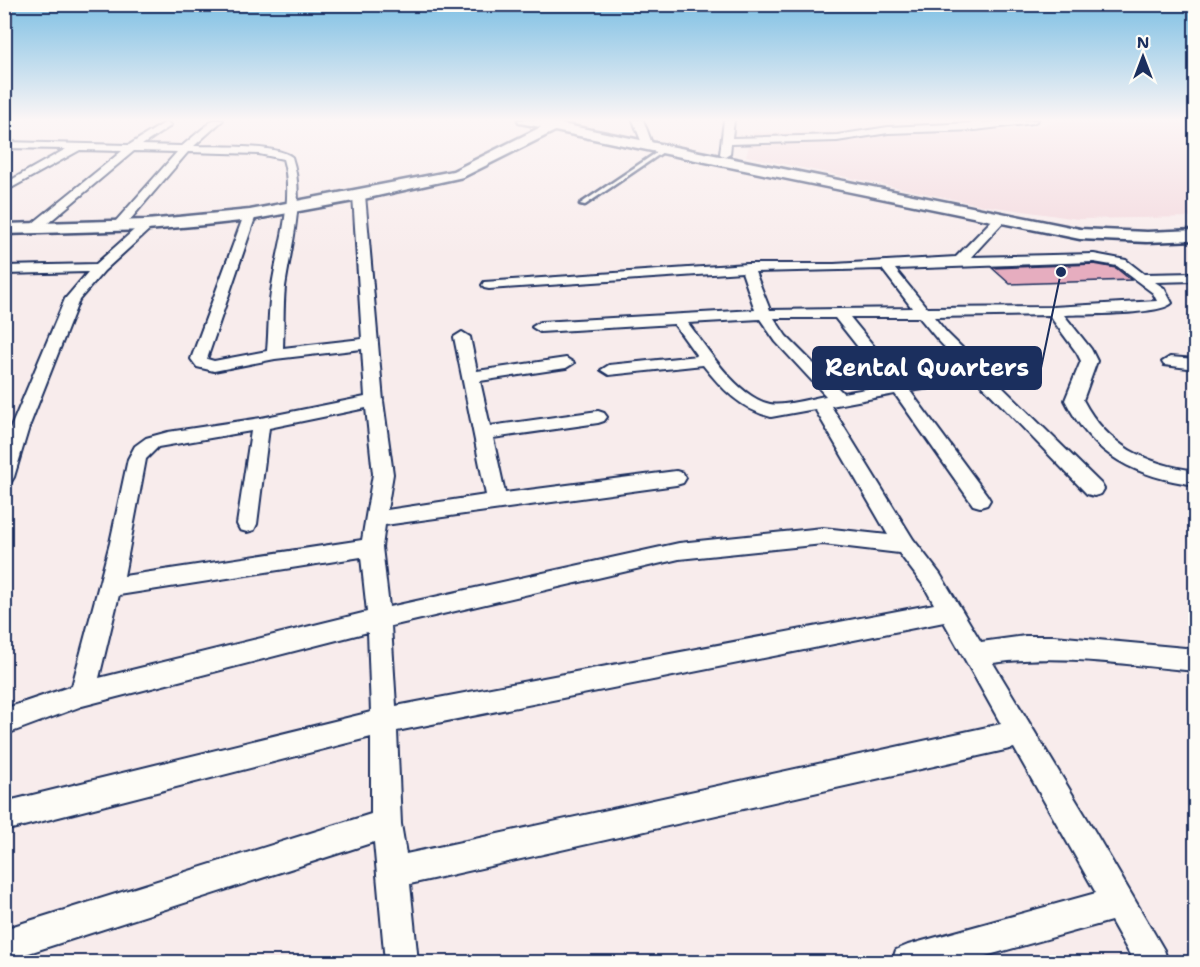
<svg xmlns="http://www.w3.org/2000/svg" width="1200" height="967" viewBox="0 0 1200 967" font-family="'Shantell Sans',sans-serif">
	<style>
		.built { fill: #f3d9de }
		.building { fill: #e6adbf; stroke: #1b2f5e; stroke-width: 1.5 }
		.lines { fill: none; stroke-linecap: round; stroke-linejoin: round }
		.lane-casing { stroke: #1b2f5e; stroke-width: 5 }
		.street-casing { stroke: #1b2f5e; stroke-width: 4 }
		.secondary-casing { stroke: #1b2f5e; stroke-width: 5 }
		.lane { fill: #fdfcf7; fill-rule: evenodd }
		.street { fill: #fdfcf7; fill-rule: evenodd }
		.secondary { fill: #fdfcf7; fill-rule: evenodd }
		.leader { fill: none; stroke: #1b2f5e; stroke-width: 2 }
		.callout-dot { fill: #1b2f5e; stroke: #fdfcf7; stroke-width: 2 }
		.callout { fill: #1b2f5e; stroke: #1b2f5e; stroke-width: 2 }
		.callout-label { font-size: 24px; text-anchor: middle; font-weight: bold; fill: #fff }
	</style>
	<rect width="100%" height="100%" fill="#f8ecec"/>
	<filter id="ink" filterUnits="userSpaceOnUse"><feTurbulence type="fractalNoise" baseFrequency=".0167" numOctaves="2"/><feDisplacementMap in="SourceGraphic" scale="12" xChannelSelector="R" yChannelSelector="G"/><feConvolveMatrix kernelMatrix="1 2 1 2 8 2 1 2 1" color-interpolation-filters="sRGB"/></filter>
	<g filter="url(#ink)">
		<polygon class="built" points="1065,120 1195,120 1195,217 1078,219 981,205 746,156 753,133 1024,129"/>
		<polygon class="building" points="1094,264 1116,268 1131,280 1010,284 992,268"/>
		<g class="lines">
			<defs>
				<polygon id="lane" points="662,149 666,150 585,205 580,204"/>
				<g id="street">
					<path d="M213 120H223L194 146C217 147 275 144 292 157 306 199 291 245 285 287 283 307 284 328 283 348L362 339 353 195 359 192 365 195 383 401 393 474 387 510 486 495 454 337 462 332 470 337 477 371 566 358 574 363 566 368 480 381 490 426 598 411 604 413 607 417 604 421 598 423 493 438 505 493 676 471 683 473 686 478 683 483 676 485 385 525 382 547 389 607 679 543 823 528 888 535 815 409 771 417C741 409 722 389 703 365L609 375 601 370 609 365 697 356 674 324 540 332 532 327 540 322 755 310 742 272 489 289 484 288 482 285 484 282 747 264H834L956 257 996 216 1000 215 1006 219 971 257 1094 254 1126 260 1144 274 1196 273V281L1155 282 1164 288 1172 303C1161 315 1084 314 1064 315L1091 349 1097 361 1083 400C1107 446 1146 464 1196 471V485C1136 477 1093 456 1065 400L1081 361 1077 353 1049 315 934 317 947 333 1101 484 1104 489 1101 494 1094 496 1087 494 978 381 910 391 987 495 990 500 987 505 980 507 973 505 895 394 831 406 913 539 940 574 981 642 1025 636H1054L1196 649V671C1128 665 1060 653 993 663L1085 815 1164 950 1168 962H1134L1111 921 964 962H892L896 950 908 945 1096 893 1014 748 410 884 418 962H385L374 842 4 961V929L371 814V737L4 831V802L371 712 368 632 82 706 4 735V709L72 686 110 543 128 459 135 446 146 438 168 432 261 418 365 397 362 349 275 359 214 371 197 367 191 359 244 215 250 211 256 215 207 359 214 361 267 351C269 329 268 308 272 286 278 246 295 200 283 159L259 154 188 152 123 228H115V222L177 152 134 151 41 229 37 230 31 226 33 223 122 151 80 150 4 192V184L66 149 4 148V142L129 145 166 122 171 125 169 127 142 145 182 146ZM1094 262 1117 266 1153 293 1157 301 1053 307 927 308 895 269ZM882 269 912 308 770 310 755 272ZM850 317H919L937 339 969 373 903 382ZM774 318H835L888 385 843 393 786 336ZM760 319 776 342 826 396C812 398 783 407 770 404 737 397 707 348 688 323ZM366 408 373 474 362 540 124 576 146 459 158 447 251 431 237 524 240 530 247 532 254 530 257 524 269 428ZM823 544 899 553 924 586 934 604 396 706 391 626 679 559ZM361 557 367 612 99 678 119 595ZM944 622 1001 724 406 854 401 824 397 731Z"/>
					<polygon points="633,120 643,120 653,146 651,148 643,146"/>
					<polygon points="724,120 734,120 732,138 837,135 888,127 1038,120 1033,123 975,130 888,133 837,141 731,144 730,154 725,157 720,154"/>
					<polygon points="147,221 151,222 151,228 104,271 79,300 29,427 14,477 11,482 4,484 4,447 11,427 65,299 88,272 4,274 4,266 96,264 143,222"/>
					<polygon points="1170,357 1196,359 1196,369 1164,365 1162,362"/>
				</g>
				<polygon id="secondary" points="518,120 542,120 1080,229 1147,232 1196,230 1196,240 1147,242 1080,239 555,131 463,177 359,200 250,220 204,225 147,230 4,234 4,224 147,220 250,210 453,171 541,127 520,123"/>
			</defs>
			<use href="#lane" class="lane-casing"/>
			<use href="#street" class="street-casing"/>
			<use href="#secondary" class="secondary-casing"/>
			<use href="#lane" class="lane"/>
			<use href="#street" class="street"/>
			<use href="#secondary" class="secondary"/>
		</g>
	</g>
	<linearGradient id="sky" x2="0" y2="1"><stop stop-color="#7fc0e4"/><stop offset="0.47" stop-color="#fcf6f6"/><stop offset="1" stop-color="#fcf6f6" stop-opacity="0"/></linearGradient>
	<rect width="1200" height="255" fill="url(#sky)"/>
	<path class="leader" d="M1061 272L1041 368"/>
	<circle class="callout-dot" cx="1061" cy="272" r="6"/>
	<rect class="callout" x="813" y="347" width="228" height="42" rx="6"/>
	<g class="callout-label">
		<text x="927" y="376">Rental Quarters</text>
	</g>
	<rect width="1200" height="967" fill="none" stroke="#fdfcf7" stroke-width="24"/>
	<rect x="12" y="12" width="1176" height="943" fill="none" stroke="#1b2f5e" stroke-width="2" filter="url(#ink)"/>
	<g transform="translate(1143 57)" stroke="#fdfcf7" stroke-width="4.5" paint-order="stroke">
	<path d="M0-4.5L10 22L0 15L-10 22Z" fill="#1b2f5e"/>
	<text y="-9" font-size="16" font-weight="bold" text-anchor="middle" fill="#1b2f5e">N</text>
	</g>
</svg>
